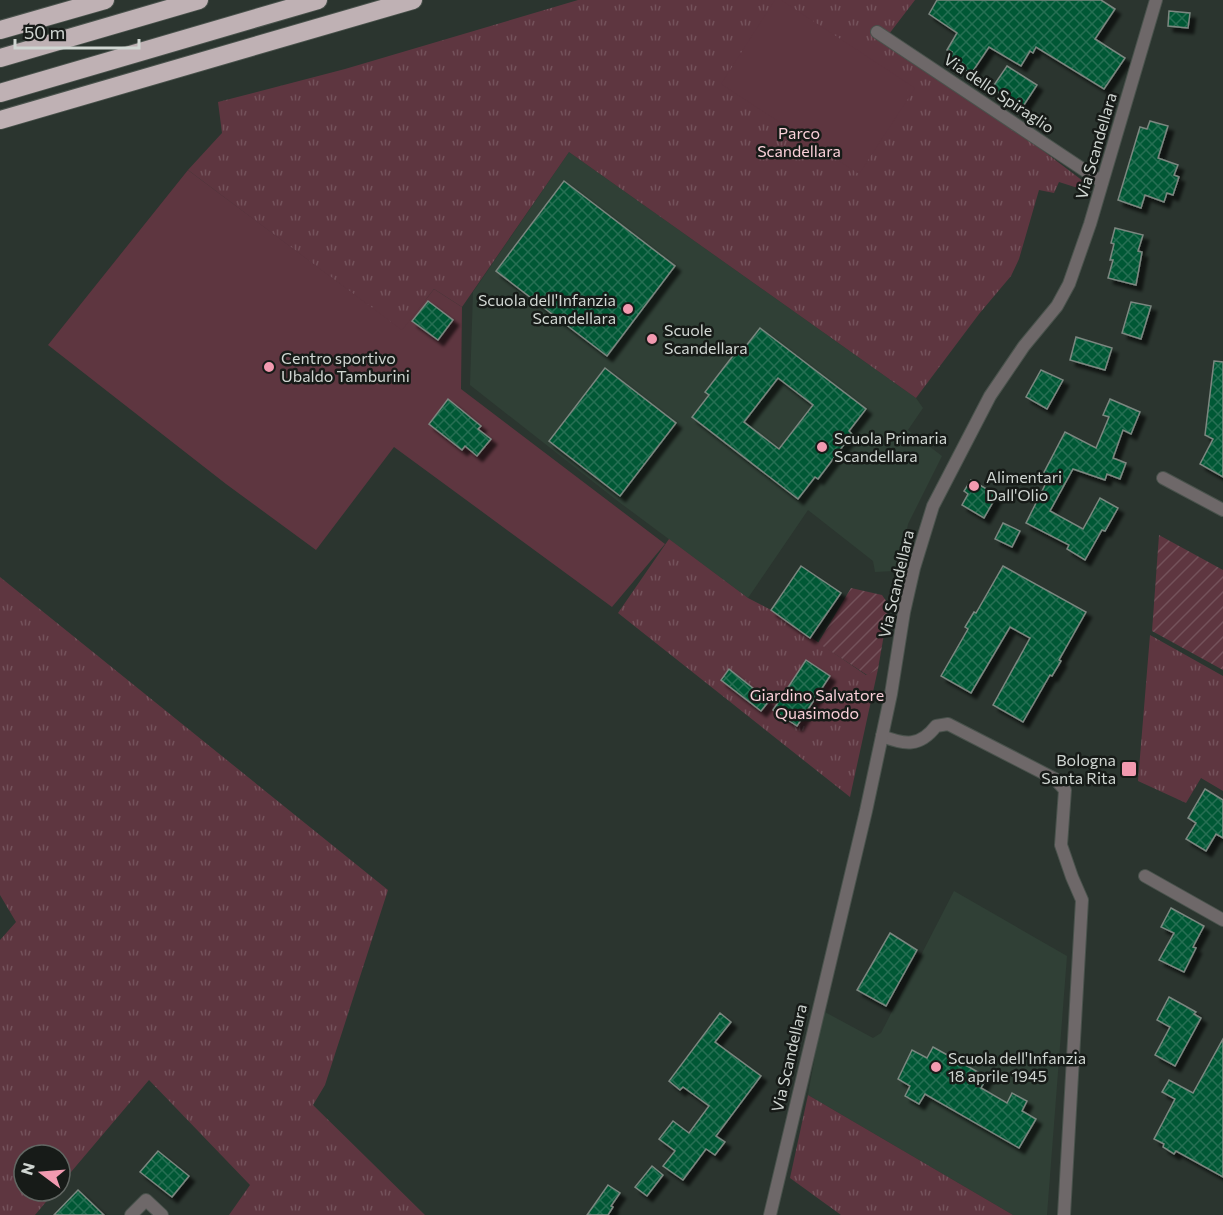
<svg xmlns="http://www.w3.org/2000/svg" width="1223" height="1215" viewBox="0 0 1223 1215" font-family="Commissioner,sans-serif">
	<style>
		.built { fill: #304036 }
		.grass { fill: url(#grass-tufts) }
		.garden { fill: url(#garden-furrows) }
		.pitch { fill: #5e3640 }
		.building { fill: url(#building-cross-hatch); stroke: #7b8780; stroke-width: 1.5; fill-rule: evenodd; filter: url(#shadow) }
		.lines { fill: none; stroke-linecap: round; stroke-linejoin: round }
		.minor-casing { stroke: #49524c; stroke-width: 14 }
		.motorway-casing { stroke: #49524c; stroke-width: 20 }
		.minor { stroke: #6e6869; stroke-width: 12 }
		.motorway { stroke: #bfb1b4; stroke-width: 18 }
		.poi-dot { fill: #f29ab0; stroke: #171b18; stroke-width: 2 }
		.labels { text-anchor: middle; stroke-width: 5; stroke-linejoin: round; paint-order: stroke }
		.street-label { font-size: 16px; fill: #d0d6d2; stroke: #171b18 }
		.park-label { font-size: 16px; fill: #fad0d9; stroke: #171b18 }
		.poi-label { font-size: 16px; fill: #d0d6d2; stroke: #171b18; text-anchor: start }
	</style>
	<defs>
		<pattern id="grass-tufts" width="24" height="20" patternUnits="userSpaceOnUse" patternTransform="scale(1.5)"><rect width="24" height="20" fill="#5e3640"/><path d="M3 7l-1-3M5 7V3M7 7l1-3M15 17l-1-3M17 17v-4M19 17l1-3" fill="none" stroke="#74525b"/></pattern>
		<pattern id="garden-furrows" width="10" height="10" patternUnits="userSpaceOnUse" patternTransform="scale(1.5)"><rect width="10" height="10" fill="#5e3640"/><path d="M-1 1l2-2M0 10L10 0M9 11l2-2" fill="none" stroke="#74525b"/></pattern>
		<pattern id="building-cross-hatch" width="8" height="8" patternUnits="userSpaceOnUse" patternTransform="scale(1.5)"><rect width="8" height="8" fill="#045836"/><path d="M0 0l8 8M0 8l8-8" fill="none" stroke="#286f52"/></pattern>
		<filter id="shadow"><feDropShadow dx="5.5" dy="5.5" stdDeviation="1.5" flood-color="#0009"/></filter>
	</defs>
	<rect width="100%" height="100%" fill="#2b352f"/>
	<g class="built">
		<polygon points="569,152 916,398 923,408 908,430 942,456 908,524 900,566 894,571 875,572 873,561 808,510 748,598 619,502 470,385 473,292"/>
		<polygon points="954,891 1067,956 1047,1215 1013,1215 808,1095 823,1011 873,1038 881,1033"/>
	</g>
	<g class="grass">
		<polygon points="578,0 915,0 889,34 1083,181 1081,189 1059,182 1054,193 1039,190 1019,259 1011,276 979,314 916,398 569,152 462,307 434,289 402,331 188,170 222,133 218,102 345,69"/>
		<polygon points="669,539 748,598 771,610 866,675 878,669 850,797 618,613"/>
		<polygon points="0,577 388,890 325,1085 313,1105 425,1215 229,1215 250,1185 149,1080 60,1185 60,1155 24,1155 24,1191 55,1191 35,1215 0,1215 0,940 16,922 0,895"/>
		<polygon points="1150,635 1223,676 1223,791 1201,778 1186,803 1138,781"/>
		<polygon points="808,1095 1013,1215 841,1215 790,1178"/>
	</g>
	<g class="garden">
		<polygon points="1159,535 1223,570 1223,670 1152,631"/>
		<polygon points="851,588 882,595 889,605 878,669 867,675 818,643"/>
	</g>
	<g class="pitch">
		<polygon points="775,0 781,0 915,88 859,174 721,84"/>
		<polygon points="188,170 402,330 434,289 462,307 461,389 665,544 612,607 394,447 316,550 226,484 48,345"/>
	</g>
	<g class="building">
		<polygon points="937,0 1101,0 1115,9 1095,39 1125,58 1104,89 1036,47 1033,53 1030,51 1021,66 989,47 971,74 948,59 952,52 947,50 957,33 929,14"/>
		<polygon points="1169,11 1190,13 1188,28 1168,26"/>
		<polygon points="1007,66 1037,85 1022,108 992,88"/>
		<polygon points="1150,121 1168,126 1158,158 1178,165 1174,175 1179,177 1173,195 1167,193 1164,202 1145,195 1141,208 1118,200 1140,127 1147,129"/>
		<polygon points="564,181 675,266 607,356 496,271"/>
		<polygon points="1115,228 1143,235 1138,251 1142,252 1136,285 1108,278 1113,260 1110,260 1114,244 1111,243"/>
		<polygon points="428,301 453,320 438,340 412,321"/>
		<polygon points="1131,302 1151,306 1141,339 1122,333"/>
		<path d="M760 328 866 409 849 431 852 434 818 479 815 477 798 499 692 417 709 395 705 392 739 348 742 351ZM778 378 813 405 779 449 744 422Z"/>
		<polygon points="1076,337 1112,348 1105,370 1070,360"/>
		<polygon points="1214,361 1223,362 1223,477 1200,464 1213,439 1205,435"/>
		<polygon points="605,368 676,423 620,496 549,441"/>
		<polygon points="1041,370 1063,380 1047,409 1026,397"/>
		<polygon points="448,399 481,426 478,429 491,439 477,456 465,446 462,450 429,424"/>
		<polygon points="1110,399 1140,412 1131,434 1123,430 1113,458 1126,463 1120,479 1107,474 1105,480 1073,469 1050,511 1083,529 1100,498 1118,508 1105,531 1102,530 1085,560 1067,549 1069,545 1026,523 1046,483 1040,480 1065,432 1096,448 1109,417 1103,415"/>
		<polygon points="971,480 997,495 984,518 962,505 968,494 964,491"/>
		<polygon points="1003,523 1020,531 1012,547 995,539"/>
		<polygon points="801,566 841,593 810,638 771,610"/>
		<polygon points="1003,566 1086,612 1059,660 1061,661 1052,676 1050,675 1023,722 993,705 1030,638 1010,627 971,693 941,676 968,629 965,627 974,612 976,613"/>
		<polygon points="806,660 830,676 797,726 773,710"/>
		<polygon points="729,669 769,701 761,711 721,680"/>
		<polygon points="1205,789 1223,800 1223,838 1216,834 1206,851 1186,839 1196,823 1188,818"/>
		<polygon points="1171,908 1204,926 1193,947 1196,948 1184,972 1159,960 1174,933 1161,927"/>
		<polygon points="890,933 917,950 886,1006 857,990"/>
		<polygon points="1169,997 1196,1012 1194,1014 1201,1018 1175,1066 1155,1055 1170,1027 1157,1020"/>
		<polygon points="720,1013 731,1022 715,1042 761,1076 716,1136 725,1142 715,1155 706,1149 683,1180 663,1166 675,1151 659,1139 673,1121 689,1133 709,1106 683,1087 680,1090 669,1081"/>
		<polygon points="1223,1039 1223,1177 1176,1151 1174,1154 1163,1147 1164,1144 1154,1139 1175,1099 1162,1092 1169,1080 1193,1093"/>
		<polygon points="933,1047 987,1077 981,1088 1007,1103 1012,1093 1027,1101 1022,1111 1036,1119 1019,1148 925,1094 919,1104 905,1096 910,1086 898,1079 912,1050 927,1058"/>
		<polygon points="158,1151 189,1176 172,1197 140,1172"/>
		<polygon points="652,1166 663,1175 647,1196 635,1187"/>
		<polygon points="608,1185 620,1193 611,1206 613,1207 608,1215 587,1215"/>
		<polygon points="78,1190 104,1215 54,1215"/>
	</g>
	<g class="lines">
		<defs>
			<g id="minor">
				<polyline points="877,32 1102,182"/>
				<polyline points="1163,478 1223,510"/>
				<path d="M882 736C905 745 920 747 936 726L948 724 1055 779 1065 790 1061 845 1072 877 1082 900 1064 1215"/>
				<polyline points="1145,876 1223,920"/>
				<polyline points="131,1215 146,1200 162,1215"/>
				<polyline points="770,1215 866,811 891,694 904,612 914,568 933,506 990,396 1024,346 1057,306 1069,284 1090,224 1156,0"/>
			</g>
			<g id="motorway">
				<polyline points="0,30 105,0"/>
				<polyline points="0,58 199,0"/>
				<polyline points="0,93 318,0"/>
				<polyline points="0,120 413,0"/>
			</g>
		</defs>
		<use href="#minor" class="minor-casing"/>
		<use href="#motorway" class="motorway-casing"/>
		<use href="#minor" class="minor"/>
		<use href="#motorway" class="motorway"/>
	</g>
	<g class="poi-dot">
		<circle cx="628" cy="309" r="6"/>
		<circle cx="652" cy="339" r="6"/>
		<circle cx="269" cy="367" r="6"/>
		<circle cx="822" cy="447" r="6"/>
		<circle cx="974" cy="486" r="6"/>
		<rect x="1121" y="761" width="16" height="16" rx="3"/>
		<circle cx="936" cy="1067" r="6"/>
	</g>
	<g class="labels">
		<g class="street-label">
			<text transform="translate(999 93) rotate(34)" y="6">Via dello Spiraglio</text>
			<text transform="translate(1096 146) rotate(-74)" y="6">Via Scandellara</text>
			<text transform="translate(896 584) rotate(-77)" y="6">Via Scandellara</text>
			<text transform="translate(789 1058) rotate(-77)" y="6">Via Scandellara</text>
		</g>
		<g class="park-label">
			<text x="799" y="139">Parco<tspan x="799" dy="18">Scandellara</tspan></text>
			<text x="817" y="701">Giardino Salvatore<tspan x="817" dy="18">Quasimodo</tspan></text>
		</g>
		<g class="poi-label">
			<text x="616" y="306" text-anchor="end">Scuola dell'Infanzia<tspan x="616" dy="18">Scandellara</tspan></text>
			<text x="664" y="336">Scuole<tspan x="664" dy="18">Scandellara</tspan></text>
			<text x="281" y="364">Centro sportivo<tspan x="281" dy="18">Ubaldo Tamburini</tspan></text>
			<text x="834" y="444">Scuola Primaria<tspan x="834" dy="18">Scandellara</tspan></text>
			<text x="986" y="483">Alimentari<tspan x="986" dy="18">Dall'Olio</tspan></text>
			<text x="1116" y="766" text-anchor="end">Bologna<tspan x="1116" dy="18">Santa Rita</tspan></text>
			<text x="948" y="1064">Scuola dell'Infanzia<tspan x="948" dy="18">18 aprile 1945</tspan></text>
		</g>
	</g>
	<g transform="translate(42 1173) rotate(286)"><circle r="28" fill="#171b18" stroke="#616662" stroke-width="1.5"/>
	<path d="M0-4.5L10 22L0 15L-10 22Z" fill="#f29ab0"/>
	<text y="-9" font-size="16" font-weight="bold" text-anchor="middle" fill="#d0d6d2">N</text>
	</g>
	<path d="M15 39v9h124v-9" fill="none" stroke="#d0d6d2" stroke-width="3"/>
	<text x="24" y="39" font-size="18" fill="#d0d6d2" stroke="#171b18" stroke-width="4.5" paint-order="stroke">50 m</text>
</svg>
